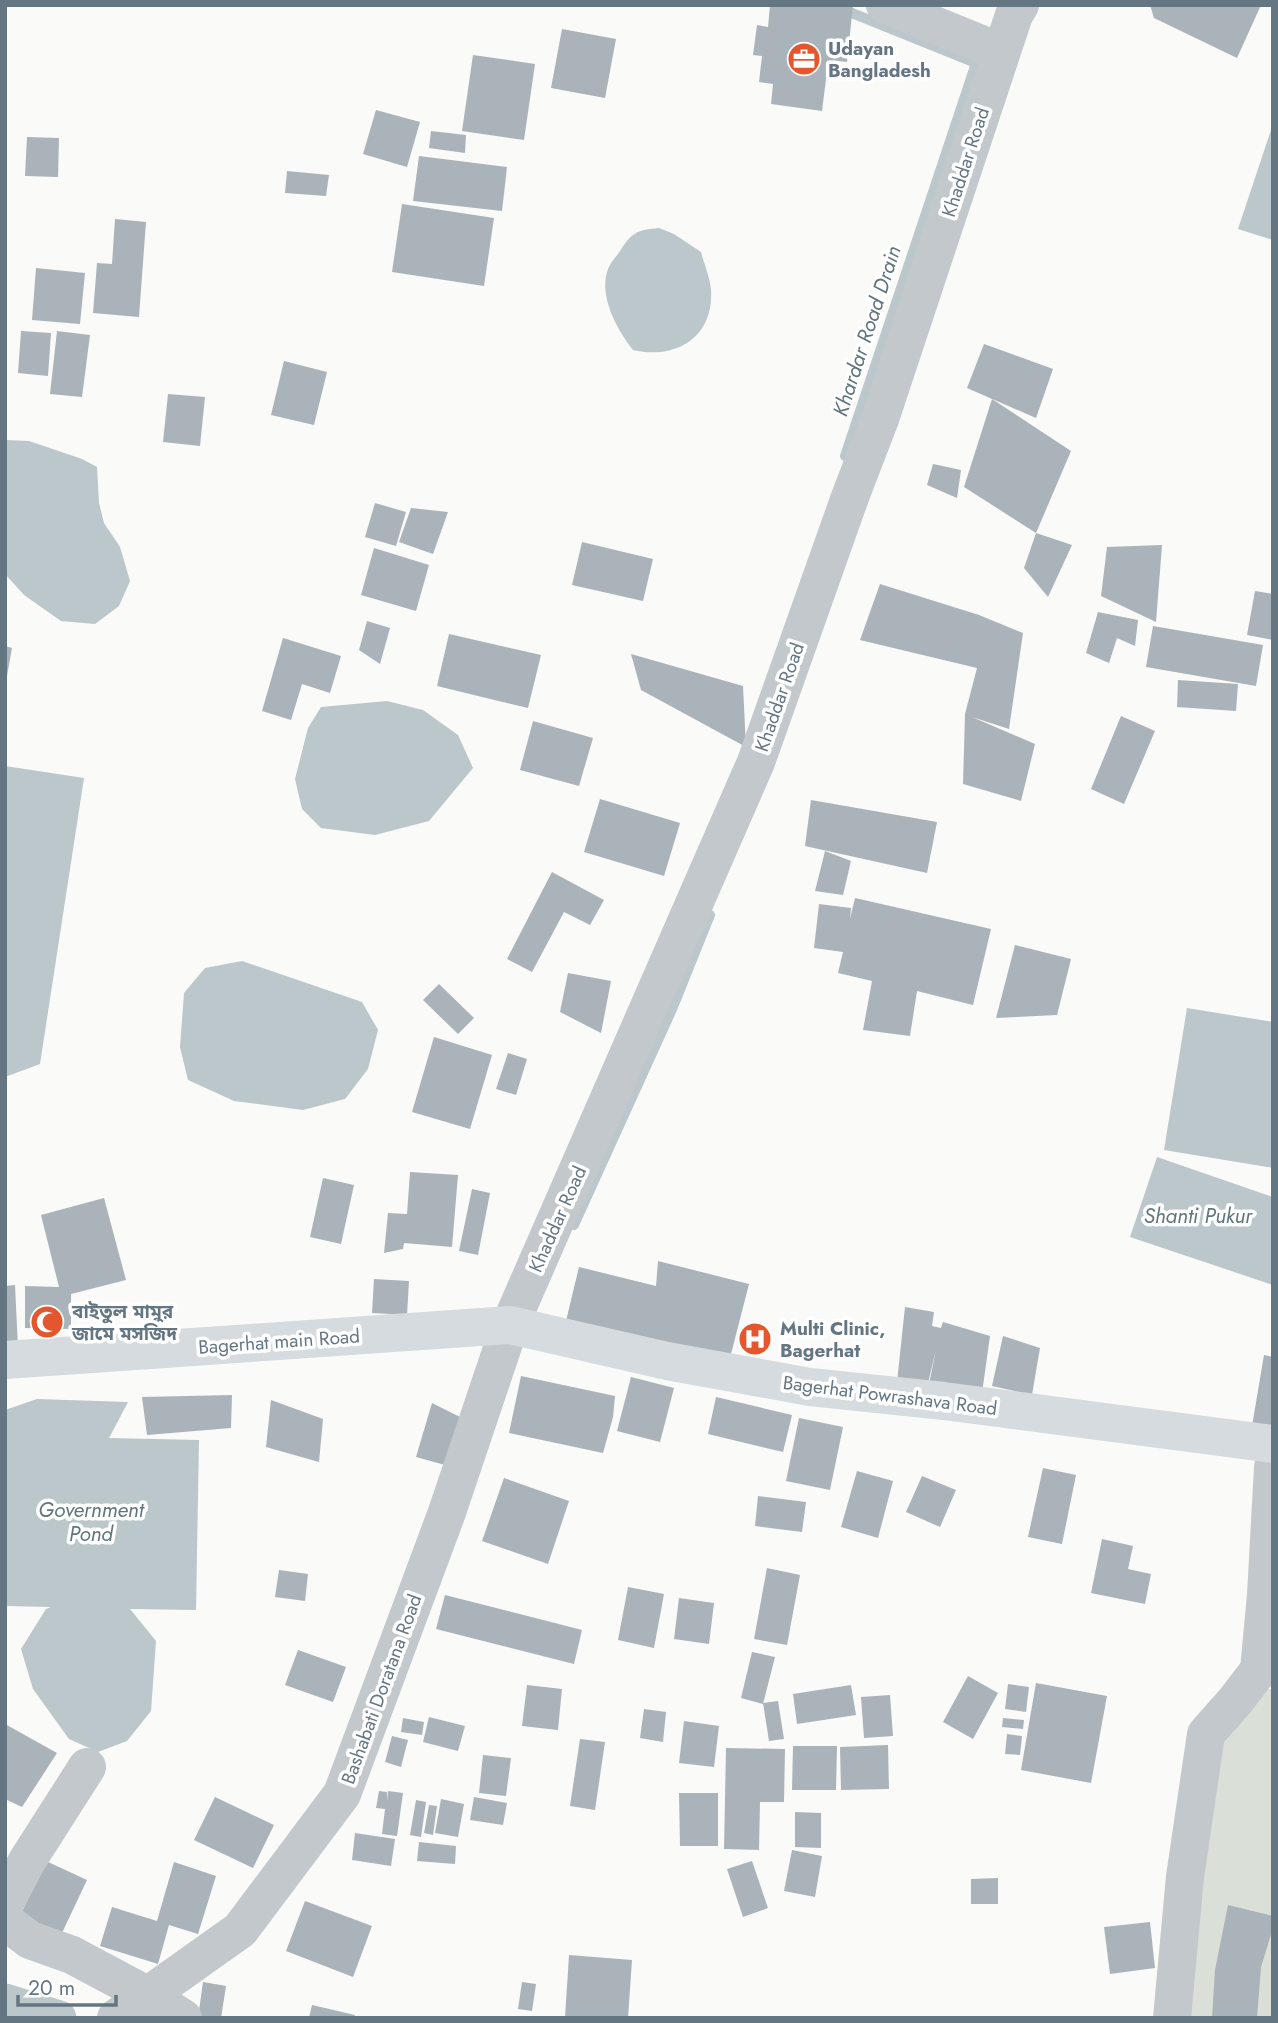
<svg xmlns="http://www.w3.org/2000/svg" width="1278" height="2023" viewBox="0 0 1278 2023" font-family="Jost,'Noto Sans Bengali',sans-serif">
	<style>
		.green { fill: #dadfd7 }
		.water { fill: #bbc7cb }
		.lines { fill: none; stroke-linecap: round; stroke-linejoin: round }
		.stream { stroke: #bbc7cb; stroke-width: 10 }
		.canal { stroke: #bbc7cb; stroke-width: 35 }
		.building { fill: #aab3b9 }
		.minor { stroke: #c3c8cc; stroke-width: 38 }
		.tertiary { stroke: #c3c8cc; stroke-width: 38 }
		.primary { stroke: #d6dbdf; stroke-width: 38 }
		.labels { text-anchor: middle; stroke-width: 7; stroke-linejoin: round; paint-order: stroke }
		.poi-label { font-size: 19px; font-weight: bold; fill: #657683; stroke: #fff; text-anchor: start }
		.street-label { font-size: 19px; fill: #657683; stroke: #fff }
		.water-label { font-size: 21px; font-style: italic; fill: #60757c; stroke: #fff }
	</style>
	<rect width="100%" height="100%" fill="#fafaf8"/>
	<polygon class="green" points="1260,1689 1273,1689 1273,2018 1180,2018 1210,1744"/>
	<g class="water">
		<polygon points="1273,124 1273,240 1238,229"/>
		<path d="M659 228 674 234 701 252C704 264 710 277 711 290 714 337 676 360 633 350 617 329 598 296 608 269 610 263 616 257 620 251 632 232 637 230 659 228Z"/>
		<polygon points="5,440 29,441 82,459 97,467 99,503 104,523 120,547 130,581 119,606 95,624 61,621 24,595 5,574"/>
		<polygon points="387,701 423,710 458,735 473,768 429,821 375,835 321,828 302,809 295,779 308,728 321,707"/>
		<polygon points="5,766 84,778 40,1064 5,1077"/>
		<polygon points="242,961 362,1002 378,1030 368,1069 345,1099 303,1110 234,1101 188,1080 180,1047 184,993 205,968"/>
		<polygon points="1187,1008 1273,1022 1273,1168 1164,1150"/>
		<polygon points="1157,1157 1273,1197 1273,1285 1130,1237"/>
		<polygon points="37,1399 128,1402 109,1438 199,1440 196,1610 130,1609 156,1641 151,1711 127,1741 98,1752 69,1739 33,1689 21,1649 46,1609 51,1607 5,1606 5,1410"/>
	</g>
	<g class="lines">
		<g class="stream">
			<polyline points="842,9 976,63 845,456"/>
			<polyline points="574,1225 673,1007 710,915"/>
		</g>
		<polyline class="canal" points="5,2001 59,2018"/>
	</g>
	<g class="building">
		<polygon points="770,5 853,5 847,62 838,61 836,80 826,79 822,111 771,104 773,84 759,82 762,56 753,55 757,25 768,27"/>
		<polygon points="1150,5 1261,5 1237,58 1154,18"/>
		<polygon points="562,29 616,39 605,98 551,88"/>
		<polygon points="473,55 535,64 524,140 462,131"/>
		<polygon points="376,110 420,122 407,167 363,154"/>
		<polygon points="431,131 466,135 465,153 429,148"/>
		<polygon points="27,137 59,138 58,177 25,176"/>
		<polygon points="419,156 507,167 502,211 413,201"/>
		<polygon points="287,171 329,175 326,196 285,193"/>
		<polygon points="402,204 494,218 484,286 392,272"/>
		<polygon points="115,219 146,222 139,317 93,313 97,263 112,264"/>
		<polygon points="36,268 85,273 80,324 32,320"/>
		<polygon points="21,331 51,333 48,376 18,373"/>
		<polygon points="57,331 90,335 82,397 50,394"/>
		<polygon points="984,344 1053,369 1036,418 967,388"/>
		<polygon points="284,361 327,372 314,425 271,415"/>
		<polygon points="168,394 205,397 200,446 163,442"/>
		<polygon points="992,399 1071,451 1036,533 964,487"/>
		<polygon points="933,464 961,470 957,498 927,485"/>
		<polygon points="375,503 406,512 396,546 365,537"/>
		<polygon points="411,508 448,512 433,554 399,542"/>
		<polygon points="1036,533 1072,545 1048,597 1024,568"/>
		<polygon points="582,542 653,559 643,601 572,585"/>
		<polygon points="1162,545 1156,622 1101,596 1107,547"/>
		<polygon points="374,548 429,565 416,611 361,595"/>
		<polygon points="880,584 979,615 1023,633 1009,729 972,717 1035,744 1021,801 963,784 965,714 977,668 860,640"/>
		<polygon points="1255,591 1273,594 1273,640 1247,635"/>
		<polygon points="1098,612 1138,620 1135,646 1117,638 1109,663 1086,653"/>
		<polygon points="367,621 390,628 380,664 359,650"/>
		<polygon points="1153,626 1263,645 1256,686 1146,667"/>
		<polygon points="449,634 541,655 528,708 437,686"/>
		<polygon points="283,638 341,656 330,693 302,684 291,720 262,711"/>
		<polygon points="5,646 12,648 7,676 5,676"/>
		<polygon points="631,654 743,686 746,747 641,690"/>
		<polygon points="1178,680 1238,684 1236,711 1177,707"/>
		<polygon points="1121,716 1155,731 1124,804 1091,789"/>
		<polygon points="533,721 593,738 579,786 520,770"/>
		<polygon points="600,799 680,823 664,876 584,852"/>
		<polygon points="811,800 937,822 927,873 805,846"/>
		<polygon points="825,851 851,861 843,895 815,891"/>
		<polygon points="552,872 604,900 590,925 564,912 532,972 507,959"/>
		<polygon points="855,898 991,929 973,1005 917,991 910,1036 863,1030 872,981 838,973 843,952 814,948 819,904 851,908 850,919"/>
		<polygon points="1015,945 1071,959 1057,1015 996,1018"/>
		<polygon points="568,973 611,981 601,1033 560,1012"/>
		<polygon points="439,984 474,1018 458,1034 423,1000"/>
		<polygon points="434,1037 492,1055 470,1129 412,1112"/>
		<polygon points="508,1053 527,1059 516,1095 496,1089"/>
		<polygon points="410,1172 458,1175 452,1247 404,1243 403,1249 384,1253 388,1213 407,1214"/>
		<polygon points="323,1178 354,1185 341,1244 310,1237"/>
		<polygon points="472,1189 490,1193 478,1255 459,1251"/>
		<polygon points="104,1198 126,1280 71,1294 71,1329 25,1328 25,1286 59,1287 41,1215"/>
		<polygon points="658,1261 749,1284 730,1358 566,1321 579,1267 656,1286"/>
		<polygon points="374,1279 409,1281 407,1315 372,1313"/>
		<polygon points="15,1285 18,1348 5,1349 5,1286"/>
		<polygon points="905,1307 934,1312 932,1326 941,1328 943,1322 990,1336 982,1393 928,1389 936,1350 927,1387 897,1382"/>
		<polygon points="1003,1336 1040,1348 1032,1395 992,1386"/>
		<polygon points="1264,1355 1273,1357 1273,1429 1252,1426"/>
		<polygon points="521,1376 615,1396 613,1417 603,1453 509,1433"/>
		<polygon points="631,1377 674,1388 660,1442 617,1431"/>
		<polygon points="232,1395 231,1428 147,1435 142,1397"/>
		<polygon points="716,1397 792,1415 783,1452 708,1434"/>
		<polygon points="271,1400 323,1419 319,1462 266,1447"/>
		<polygon points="432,1403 460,1417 445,1465 416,1457"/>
		<polygon points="799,1418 843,1427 830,1490 786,1481"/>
		<polygon points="1043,1468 1076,1475 1062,1544 1028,1537"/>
		<polygon points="857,1471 893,1481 878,1538 841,1527"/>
		<polygon points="922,1476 956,1490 940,1527 906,1512"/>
		<polygon points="504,1478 569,1501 548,1564 482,1541"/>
		<polygon points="758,1496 806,1502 802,1532 755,1526"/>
		<polygon points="1102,1539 1133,1546 1128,1569 1151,1574 1145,1604 1091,1593"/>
		<polygon points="767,1568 800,1575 787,1645 754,1639"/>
		<polygon points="279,1570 308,1574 305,1601 275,1597"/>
		<polygon points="628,1587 664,1594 654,1648 618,1640"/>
		<polygon points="445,1595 582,1630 574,1664 436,1629"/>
		<polygon points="679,1598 714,1603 709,1644 674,1639"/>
		<polygon points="298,1650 346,1667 333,1702 285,1685"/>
		<polygon points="752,1652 775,1657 763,1704 741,1698"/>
		<polygon points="968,1676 998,1693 973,1739 943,1722"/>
		<polygon points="1036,1683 1107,1696 1091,1783 1021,1770"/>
		<polygon points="1008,1684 1029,1687 1026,1712 1005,1709"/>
		<polygon points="527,1685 562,1689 558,1730 522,1726"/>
		<polygon points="851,1685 856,1715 797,1724 793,1694"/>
		<polygon points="890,1695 893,1736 864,1738 861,1697"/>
		<polygon points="778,1701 784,1739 769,1741 763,1703"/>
		<polygon points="644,1709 666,1712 663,1742 640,1738"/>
		<polygon points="429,1717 465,1726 458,1751 423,1742"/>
		<polygon points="403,1718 424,1722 422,1735 401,1732"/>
		<polygon points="1003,1718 1024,1720 1023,1729 1002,1727"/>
		<polygon points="684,1721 719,1726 714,1767 679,1763"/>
		<polygon points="5,1724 57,1753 22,1807 5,1799"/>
		<polygon points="1007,1734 1022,1736 1020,1755 1005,1754"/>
		<polygon points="392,1736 408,1740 401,1767 385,1762"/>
		<polygon points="580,1739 605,1742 595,1810 570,1806"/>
		<polygon points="888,1745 889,1789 841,1790 840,1747"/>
		<polygon points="793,1746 837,1746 836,1790 792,1790"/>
		<polygon points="726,1748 785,1749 784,1802 760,1802 759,1850 724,1849"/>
		<polygon points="483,1755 511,1758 506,1796 479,1793"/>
		<polygon points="379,1791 387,1792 387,1801 388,1791 403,1793 397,1836 382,1834 385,1809 376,1808"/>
		<polygon points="679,1793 718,1793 718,1846 680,1846"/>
		<polygon points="215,1797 274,1825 253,1868 194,1840"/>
		<polygon points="474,1797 507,1803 503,1825 470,1820"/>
		<polygon points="441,1799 464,1804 458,1837 435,1833"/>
		<polygon points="416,1800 426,1802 421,1837 410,1835"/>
		<polygon points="429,1805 437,1806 433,1835 424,1833"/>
		<polygon points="795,1812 821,1813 821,1848 795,1847"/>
		<polygon points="355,1833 395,1839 391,1866 352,1860"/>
		<polygon points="419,1842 456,1846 455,1864 417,1861"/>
		<polygon points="792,1850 822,1856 815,1897 784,1891"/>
		<polygon points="46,1861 87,1880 61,1935 20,1916"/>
		<polygon points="752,1861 768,1908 743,1917 727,1869"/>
		<polygon points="174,1862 216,1876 198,1934 169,1925 158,1964 100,1946 112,1907 157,1921"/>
		<polygon points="998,1878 998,1904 971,1904 971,1879"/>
		<polygon points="305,1901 372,1926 353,1977 286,1951"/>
		<polygon points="1228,1905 1273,1916 1273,1928 1261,1967 1257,2018 1212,2018 1215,1970"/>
		<polygon points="1150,1922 1155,1968 1110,1974 1104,1927"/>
		<polygon points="569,1955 632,1960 628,2018 565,2018"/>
		<polygon points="203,1982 226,1986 221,2018 198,2018"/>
		<polygon points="522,1982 536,1984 532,2011 518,2009"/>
		<polygon points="312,2005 355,2015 354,2018 309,2018"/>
	</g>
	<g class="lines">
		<g class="minor">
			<polyline points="5,1903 27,1861 87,1767"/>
			<polyline points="5,1921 30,1940 72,1955 147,1995 183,2018"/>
			<polyline points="1172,2018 1185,1877 1206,1734 1236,1700 1259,1670 1266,1595 1273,1467"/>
		</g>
		<g class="tertiary">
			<polyline points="885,5 1001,52"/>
			<polyline points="116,2018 240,1930 342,1794 446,1515 510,1325 756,762 850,497 880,419 1014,15 1020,5"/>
		</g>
		<polyline class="primary" points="5,1360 510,1325 667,1361 810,1387 944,1401 1273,1444"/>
	</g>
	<defs>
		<symbol id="office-disc" viewBox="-11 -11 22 22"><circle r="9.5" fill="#e4572e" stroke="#fff"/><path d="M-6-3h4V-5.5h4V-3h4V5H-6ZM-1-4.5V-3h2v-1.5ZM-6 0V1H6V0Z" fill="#fff"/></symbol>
		<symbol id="mosque-disc" viewBox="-11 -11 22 22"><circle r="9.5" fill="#e4572e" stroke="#fff"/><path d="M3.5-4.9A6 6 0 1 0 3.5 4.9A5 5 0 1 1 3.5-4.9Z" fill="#fff"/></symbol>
		<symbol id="hospital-disc" viewBox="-11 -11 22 22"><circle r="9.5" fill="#e4572e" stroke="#fff"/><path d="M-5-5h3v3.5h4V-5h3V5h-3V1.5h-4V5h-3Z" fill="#fff"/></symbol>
	</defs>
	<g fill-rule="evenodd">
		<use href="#office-disc" x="785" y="40" width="38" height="38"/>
		<use href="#mosque-disc" x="28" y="1303" width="38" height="38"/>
		<use href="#hospital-disc" x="736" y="1320" width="38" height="38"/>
	</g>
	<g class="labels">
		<g class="poi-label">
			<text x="828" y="55">Udayan<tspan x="828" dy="22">Bangladesh</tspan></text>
			<text x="72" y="1318">বাইতুল মামুর<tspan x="72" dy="22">জামে মসজিদ</tspan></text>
			<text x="780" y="1335">Multi Clinic,<tspan x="780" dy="22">Bagerhat</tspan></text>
		</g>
		<g class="street-label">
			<text transform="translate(965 162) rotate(-72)" y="7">Khaddar Road</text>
			<text transform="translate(779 697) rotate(-71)" y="7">Khaddar Road</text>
			<text transform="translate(557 1219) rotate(-66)" y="7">Khaddar Road</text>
			<text transform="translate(279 1341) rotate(-4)" y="7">Bagerhat main Road</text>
			<text transform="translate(890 1395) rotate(7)" y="7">Bagerhat Powrashava Road</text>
			<text transform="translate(381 1689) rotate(-70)" y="7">Bashabati Doratana Road</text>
		</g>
		<g class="water-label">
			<text transform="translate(867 331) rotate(-72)" y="7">Khardar Road Drain</text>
			<text x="1198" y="1223">Shanti Pukur</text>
			<text x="91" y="1517">Government<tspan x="91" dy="24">Pond</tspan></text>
		</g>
	</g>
	<rect width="1278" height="2023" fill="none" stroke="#657683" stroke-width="14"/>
	<path d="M18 1995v10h98v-10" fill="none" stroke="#657683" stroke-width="3.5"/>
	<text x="28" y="1995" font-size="21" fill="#657683" stroke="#ffffff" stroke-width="5" paint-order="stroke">20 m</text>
</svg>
